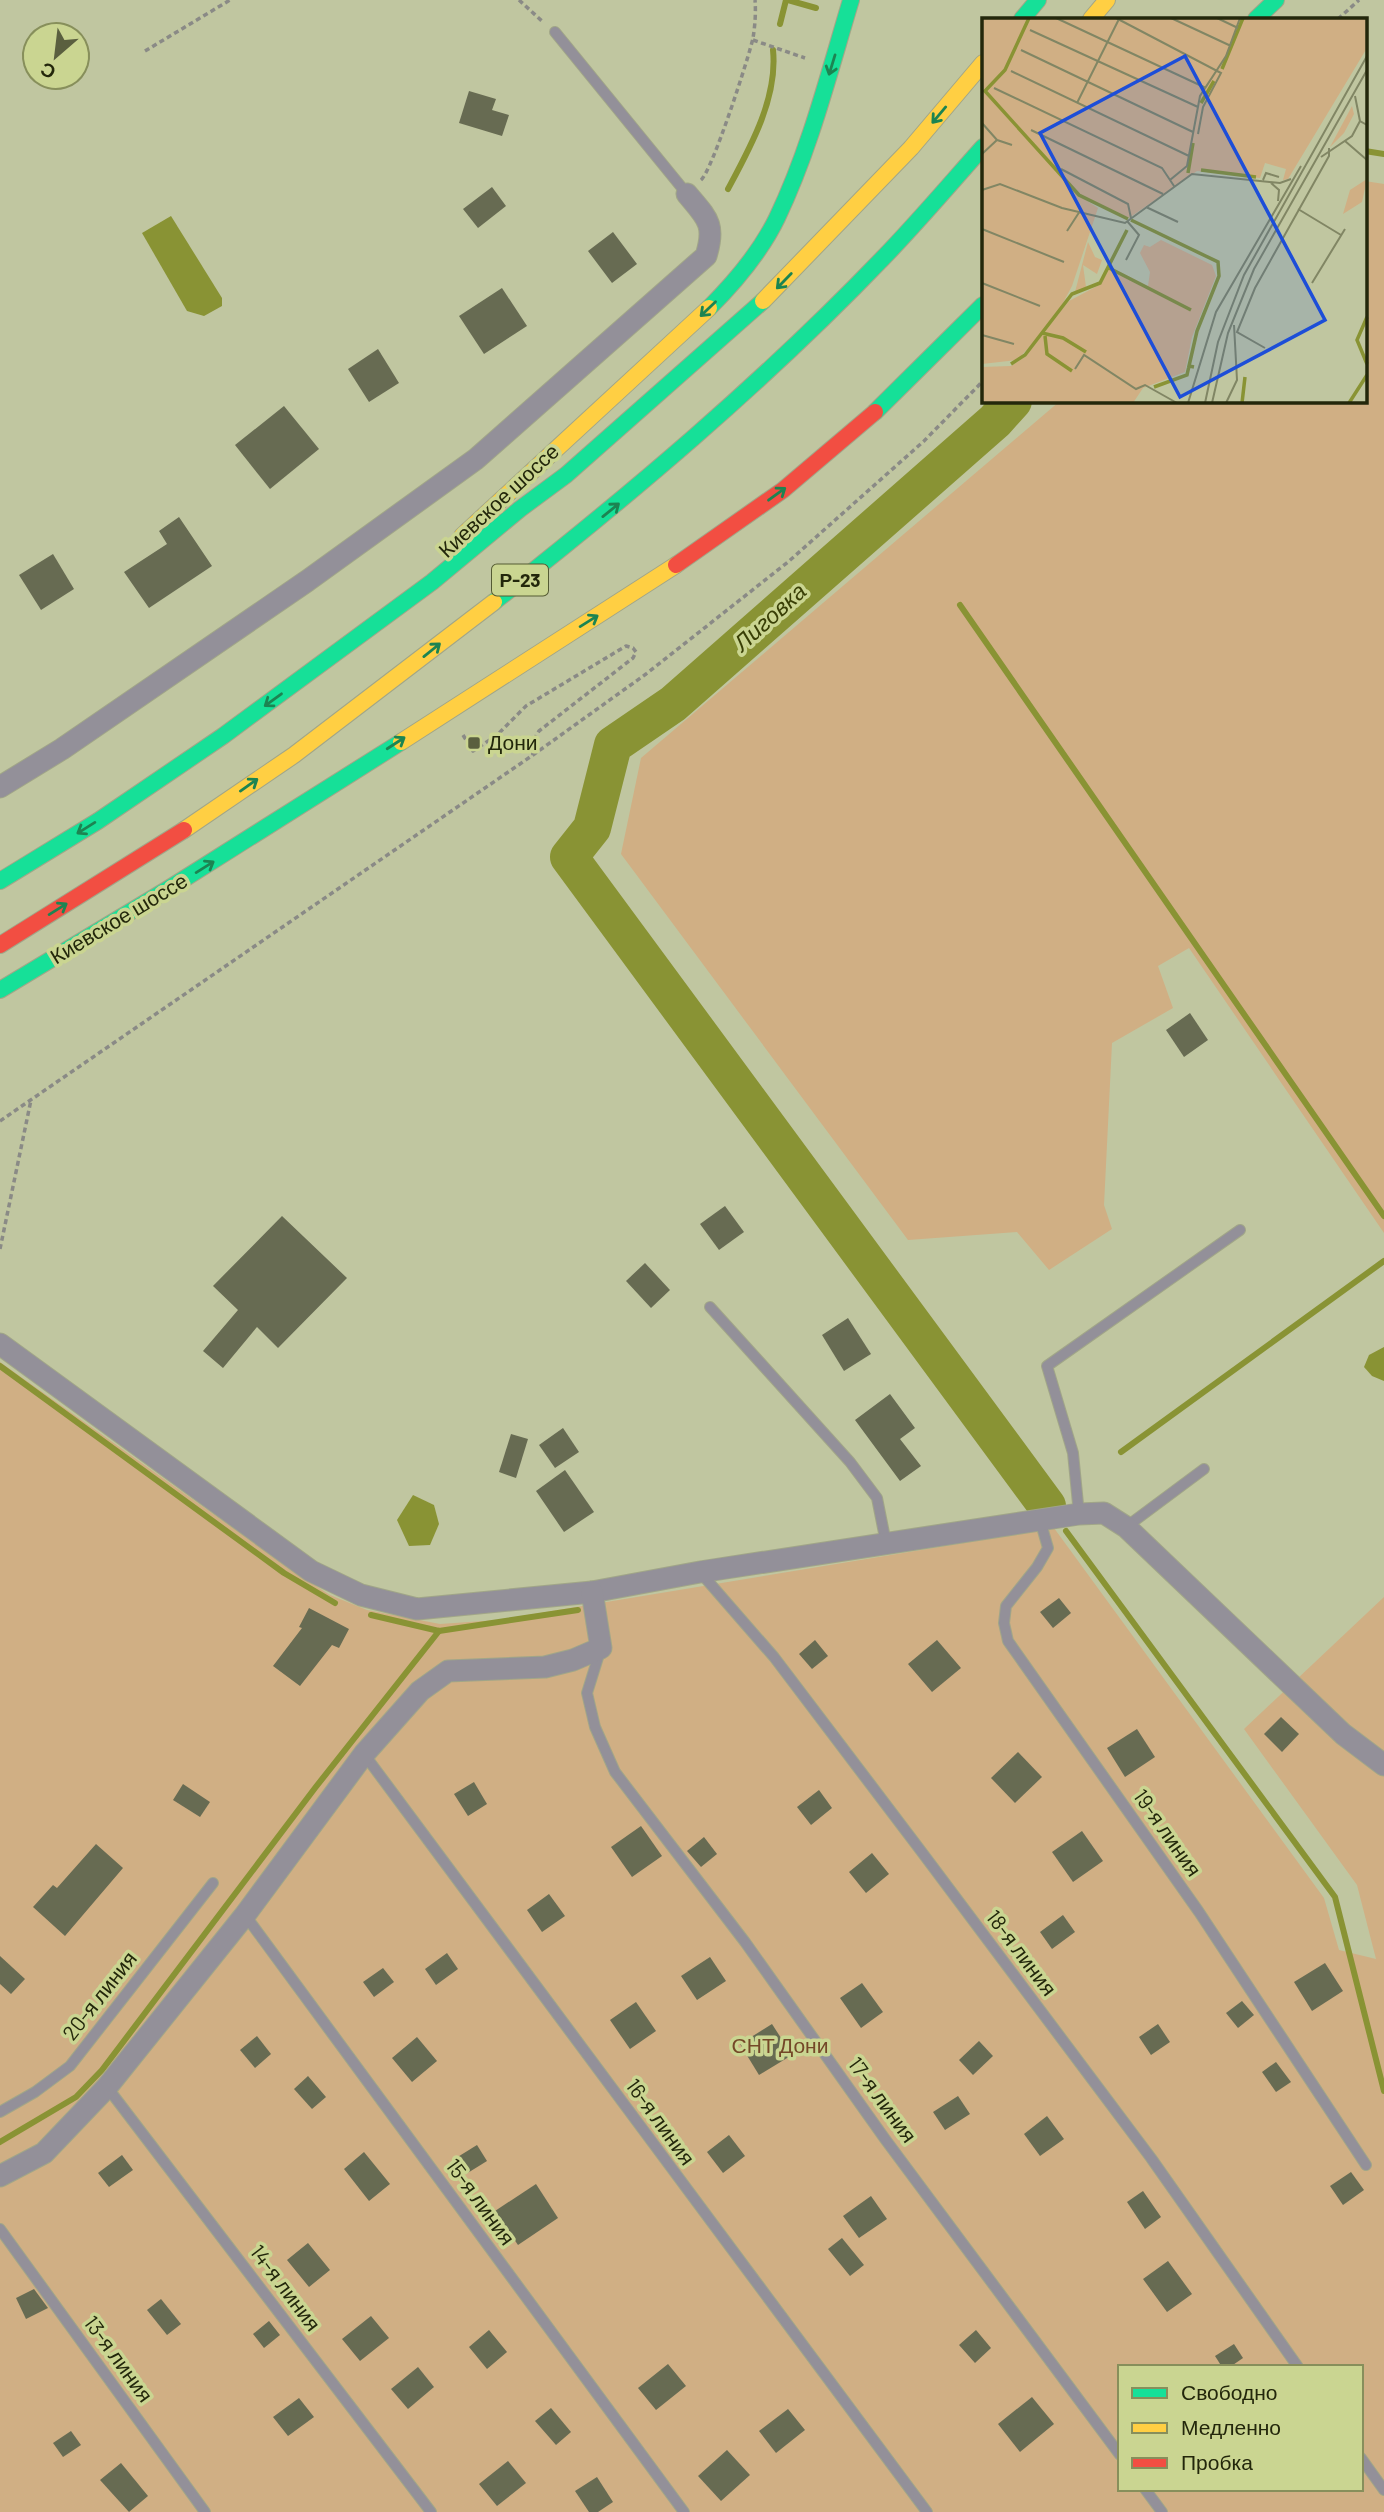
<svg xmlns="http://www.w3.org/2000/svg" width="1384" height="2512" viewBox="0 0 1384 2512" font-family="Barlow,sans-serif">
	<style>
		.green { fill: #d0af84; fill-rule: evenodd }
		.water { fill: #899334 }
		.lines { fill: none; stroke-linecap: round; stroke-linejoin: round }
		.stream { stroke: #899334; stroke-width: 6 }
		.river { stroke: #899334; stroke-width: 38 }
		.building { fill: #676b52 }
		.lane-casing { stroke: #a1a688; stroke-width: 12 }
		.street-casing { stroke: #a1a688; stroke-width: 23 }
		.fast-casing { stroke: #a1a688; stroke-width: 18 }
		.slow-casing { stroke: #a1a688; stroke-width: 18 }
		.jam-casing { stroke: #a1a688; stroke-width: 18 }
		.path { stroke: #8a8a86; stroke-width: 3.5; stroke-dasharray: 5 3.5; stroke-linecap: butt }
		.lane { stroke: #939099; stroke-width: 10 }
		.street { stroke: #939099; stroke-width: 21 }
		.fast { stroke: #16e098; stroke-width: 16 }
		.slow { stroke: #ffcf43; stroke-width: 16 }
		.jam { stroke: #f24e42; stroke-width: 16 }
		.oneway { stroke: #1c8452 }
		.poi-dot { fill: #5a5f3f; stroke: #cad591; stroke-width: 2.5 }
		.labels { text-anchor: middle; stroke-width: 7; stroke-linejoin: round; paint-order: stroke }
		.shield { fill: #cad591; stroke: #555b33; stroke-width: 2 }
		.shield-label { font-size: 19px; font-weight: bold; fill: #23270b }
		.street-label { font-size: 21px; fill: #23270b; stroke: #cad591 }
		.poi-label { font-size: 21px; fill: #23270b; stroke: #cad591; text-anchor: start }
		.park-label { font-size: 21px; fill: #744828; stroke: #cad591 }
		.water-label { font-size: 23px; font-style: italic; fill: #393f06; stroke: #cad591 }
		.inset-river { fill: none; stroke: #899334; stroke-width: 3.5 }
		.inset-road { fill: none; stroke: #818664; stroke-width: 2 }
		.view { fill: #1d4ed8; fill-opacity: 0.15; stroke: #1d4ed8; stroke-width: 3.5 }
		.inset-edge { fill: none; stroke: #23270b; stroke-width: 3.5 }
	</style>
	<rect width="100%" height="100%" fill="#c0c6a0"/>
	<g class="green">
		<polygon points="1365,181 1384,184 1384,1233 1189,948 1158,966 1173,1008 1112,1043 1104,1205 1112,1229 1049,1270 1017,1232 908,1240 621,854 641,758 1060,401 1365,401"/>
		<path d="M0 1362 299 1575 330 1595 367 1610 440 1624 498 1620 1054 1528 1324 1898 1339 1950 1376 1959 1357 1885 1244 1729 1384 1597V2512H0ZM1120 2367H1361V2489H1120Z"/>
	</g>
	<g class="water">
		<polygon points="171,216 222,298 222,306 204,316 187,311 142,233"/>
		<polygon points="1384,1347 1384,1381 1372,1376 1364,1367 1369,1355"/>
		<polygon points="413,1495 434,1505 439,1524 430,1545 409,1546 397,1520"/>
	</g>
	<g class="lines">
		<g class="stream">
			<polyline points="788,0 816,8"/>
			<polyline points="780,24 786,0"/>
			<polyline points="1365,151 1384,154"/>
			<path d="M728 189C750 148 778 98 773 50"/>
			<polyline points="960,605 1384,1216"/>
			<polyline points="0,1366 284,1573 335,1603"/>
			<polyline points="1121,1452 1384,1261"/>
			<polyline points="1066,1531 1335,1897 1384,2091"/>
			<polyline points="371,1615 439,1631 578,1610"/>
			<polyline points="0,2142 76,2097 102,2070 315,1788 439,1631"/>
		</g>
		<polyline class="river" points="1013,401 995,421 673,704 613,745 592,828 569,857 1047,1506"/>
	</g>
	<g class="building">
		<polygon points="469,91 496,99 492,110 509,115 502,136 459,123"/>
		<polygon points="492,187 506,206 478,228 463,209"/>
		<polygon points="613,232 637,264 612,283 588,251"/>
		<polygon points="502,288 527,326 484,354 459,316"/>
		<polygon points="378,349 399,383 369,402 348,369"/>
		<polygon points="284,406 319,449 270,489 235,445"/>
		<polygon points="179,517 212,566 149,608 124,572 167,544 159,531"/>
		<polygon points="53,554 74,589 41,610 19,575"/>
		<polygon points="1190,1013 1208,1040 1184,1057 1166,1030"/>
		<polygon points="725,1206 744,1232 719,1250 700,1224"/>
		<polygon points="282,1216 347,1278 278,1348 257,1327 223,1368 203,1351 238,1310 213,1286"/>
		<polygon points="645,1263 670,1290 651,1308 626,1281"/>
		<polygon points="848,1318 871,1354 844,1371 822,1335"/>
		<polygon points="890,1394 915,1428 900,1439 921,1466 900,1481 855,1420"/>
		<polygon points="563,1428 579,1452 555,1468 539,1445"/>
		<polygon points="511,1434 528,1439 516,1478 499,1472"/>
		<polygon points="565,1470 594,1512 564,1532 536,1491"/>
		<polygon points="1059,1598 1071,1613 1053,1628 1040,1612"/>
		<polygon points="309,1608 349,1629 339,1648 332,1645 300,1686 273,1666 302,1628 299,1627"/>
		<polygon points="815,1640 828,1656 812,1669 799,1654"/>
		<polygon points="937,1640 961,1668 932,1692 908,1664"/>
		<polygon points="1281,1717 1299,1734 1282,1752 1264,1734"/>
		<polygon points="1137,1729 1155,1757 1125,1777 1107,1748"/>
		<polygon points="1018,1752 1042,1777 1015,1803 991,1778"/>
		<polygon points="474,1782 487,1804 468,1816 454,1794"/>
		<polygon points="183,1784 210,1802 200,1817 173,1800"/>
		<polygon points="819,1790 832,1808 811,1825 797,1807"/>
		<polygon points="641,1826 662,1856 632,1877 611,1847"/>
		<polygon points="1082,1831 1103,1861 1073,1882 1052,1852"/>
		<polygon points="704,1837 717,1854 701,1867 687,1851"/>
		<polygon points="96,1844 123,1868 65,1936 33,1907 53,1885 57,1888"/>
		<polygon points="872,1853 889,1874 866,1893 849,1872"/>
		<polygon points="549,1894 565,1916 542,1932 527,1910"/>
		<polygon points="1063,1915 1075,1932 1052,1949 1040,1932"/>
		<polygon points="447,1953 458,1969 436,1985 425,1969"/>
		<polygon points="0,1956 25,1979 11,1994 0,1984"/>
		<polygon points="710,1957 726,1981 697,2000 681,1976"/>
		<polygon points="1325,1963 1343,1991 1312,2011 1294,1982"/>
		<polygon points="383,1968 394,1982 374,1997 363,1982"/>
		<polygon points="862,1983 883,2012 861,2028 840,1998"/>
		<polygon points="1242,2001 1254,2015 1238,2028 1226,2013"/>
		<polygon points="636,2002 656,2031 630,2049 610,2020"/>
		<polygon points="772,2024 792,2055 759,2075 740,2044"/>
		<polygon points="1158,2024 1170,2042 1151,2055 1139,2037"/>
		<polygon points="257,2036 271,2054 255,2068 240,2050"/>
		<polygon points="417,2037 437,2061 412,2082 392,2058"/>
		<polygon points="979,2041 993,2056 973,2075 959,2060"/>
		<polygon points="1276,2062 1291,2082 1276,2092 1262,2072"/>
		<polygon points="308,2076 326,2097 312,2109 294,2089"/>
		<polygon points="958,2096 970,2114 945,2130 933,2112"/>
		<polygon points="1047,2116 1064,2139 1040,2156 1024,2134"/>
		<polygon points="729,2135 745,2156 723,2173 707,2152"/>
		<polygon points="477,2145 487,2161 466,2174 456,2158"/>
		<polygon points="364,2152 390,2184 369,2201 344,2169"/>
		<polygon points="122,2155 133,2170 109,2187 98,2173"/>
		<polygon points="1351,2172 1364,2190 1343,2205 1330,2186"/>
		<polygon points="536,2184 558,2218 518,2245 495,2211"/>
		<polygon points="1143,2191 1161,2217 1145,2229 1127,2202"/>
		<polygon points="871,2196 887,2219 859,2238 843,2216"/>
		<polygon points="842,2238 864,2265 850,2276 828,2249"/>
		<polygon points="308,2243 330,2270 309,2287 287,2260"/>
		<polygon points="1168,2261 1192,2294 1167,2312 1143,2279"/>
		<polygon points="34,2289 48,2308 26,2319 16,2298"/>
		<polygon points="161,2299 181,2324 167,2335 147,2310"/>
		<polygon points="371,2316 389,2338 360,2361 342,2339"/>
		<polygon points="269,2321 280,2335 264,2348 253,2334"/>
		<polygon points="489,2330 507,2352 487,2369 469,2347"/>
		<polygon points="976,2330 991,2348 975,2363 959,2345"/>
		<polygon points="1234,2344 1243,2358 1230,2367 1222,2367 1215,2356"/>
		<polygon points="668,2364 686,2386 656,2410 638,2388"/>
		<polygon points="418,2367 434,2387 408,2409 391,2389"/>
		<polygon points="1032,2397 1054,2424 1020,2452 998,2424"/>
		<polygon points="299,2398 314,2417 288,2436 273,2417"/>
		<polygon points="551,2408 571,2432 556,2445 535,2421"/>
		<polygon points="788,2409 805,2430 776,2453 759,2431"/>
		<polygon points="71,2431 81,2445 63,2457 53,2443"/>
		<polygon points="727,2450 750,2475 721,2501 698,2476"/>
		<polygon points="508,2461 526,2483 497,2506 479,2484"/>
		<polygon points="121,2463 148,2496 129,2512 100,2480"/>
		<polygon points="597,2477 613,2502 598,2512 589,2512 575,2491"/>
	</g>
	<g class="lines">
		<defs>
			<g id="lane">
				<polyline points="555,32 687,194"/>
				<polyline points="710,1307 850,1462 877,1498 886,1543"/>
				<polyline points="1079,1514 1073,1453 1047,1366 1240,1230"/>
				<polyline points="1040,1520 1048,1548 1037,1567 1006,1606 1004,1623 1008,1641 1199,1912 1366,2165"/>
				<polyline points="1126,1527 1204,1469"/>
				<polyline points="700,1572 774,1657 921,1851 1151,2158 1298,2367"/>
				<polyline points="601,1648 587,1693 595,1727 615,1772 745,1942 885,2139 1120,2455"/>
				<path d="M364 1754C553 2006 738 2260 927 2512"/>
				<polyline points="245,1915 684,2512"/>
				<polyline points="107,2087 431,2512"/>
				<polyline points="0,2112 35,2092 70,2066 213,1883"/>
				<polyline points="0,2229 205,2512"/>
				<polyline points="1361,2458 1384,2490"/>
				<polyline points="1145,2489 1162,2512"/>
			</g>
			<g id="street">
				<path d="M0 787 62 749 307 581 476 459 706 256C716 224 707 218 687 194"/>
				<polyline points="0,1344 311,1571 361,1595 417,1609 592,1592 700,1572 1079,1514 1104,1513 1126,1527 1343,1734 1384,1765"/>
				<polyline points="0,2176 44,2153 107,2087 245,1915 364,1754 420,1691 448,1671 545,1667 573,1660 601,1648 592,1592"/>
			</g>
			<g id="fast">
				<polyline points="1022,19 1038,0"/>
				<polyline points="1256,19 1276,0"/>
				<path d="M709 308C735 282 761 251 777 218 810 149 829 73 851 0"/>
				<polyline points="875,412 983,305"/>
				<path d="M494 602C630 495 763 383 883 258 918 222 950 184 983 147"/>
				<polyline points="0,881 98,821 223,736 432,582 520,509 566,475 763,301"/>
				<polyline points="0,990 168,889 401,742"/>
			</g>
			<g id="slow">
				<polyline points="1091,19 1107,0"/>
				<polyline points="763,301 911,148 983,63"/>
				<polyline points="462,536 709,308"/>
				<polyline points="401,742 676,565"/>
				<polyline points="184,830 294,755 494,602"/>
			</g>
			<g id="jam">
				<polyline points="676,565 783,490 875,412"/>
				<polyline points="0,945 184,830"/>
			</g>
		</defs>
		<use href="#lane" class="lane-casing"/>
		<use href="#street" class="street-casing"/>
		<use href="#fast" class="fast-casing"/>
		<use href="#slow" class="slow-casing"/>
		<use href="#jam" class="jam-casing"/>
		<g class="path">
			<polyline points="519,0 543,22"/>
			<polyline points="1338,19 1359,0"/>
			<polyline points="753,40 805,58"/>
			<polyline points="145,51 230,0"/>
			<path d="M701 180C712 171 749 57 753 38 755 26 756 12 755 0"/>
			<polyline points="463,735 473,751 497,735 526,706 626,646 633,648 636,652 633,658 539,731 532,743 533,755"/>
			<polyline points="0,1121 533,755 646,674 788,562 924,441 983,381"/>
			<polyline points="0,1249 31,1100"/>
		</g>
		<use href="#lane" class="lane"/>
		<use href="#street" class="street"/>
		<use href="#fast" class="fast"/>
		<use href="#slow" class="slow"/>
		<use href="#jam" class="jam"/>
	</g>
	<defs><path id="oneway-shaft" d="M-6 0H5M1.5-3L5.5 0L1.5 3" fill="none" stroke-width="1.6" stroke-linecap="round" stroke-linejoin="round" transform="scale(1.75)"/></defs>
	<g class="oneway">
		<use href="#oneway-shaft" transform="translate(832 65) rotate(107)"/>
		<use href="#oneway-shaft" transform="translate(939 115) rotate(130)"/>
		<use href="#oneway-shaft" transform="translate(784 281) rotate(134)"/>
		<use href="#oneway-shaft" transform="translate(708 309) rotate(136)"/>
		<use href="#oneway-shaft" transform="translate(777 494) rotate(-36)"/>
		<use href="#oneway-shaft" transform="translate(611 510) rotate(-39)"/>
		<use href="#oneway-shaft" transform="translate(589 621) rotate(-32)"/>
		<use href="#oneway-shaft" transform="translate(432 650) rotate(-39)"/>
		<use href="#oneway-shaft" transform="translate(273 700) rotate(144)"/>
		<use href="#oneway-shaft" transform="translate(396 743) rotate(-33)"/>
		<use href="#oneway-shaft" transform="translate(249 785) rotate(-35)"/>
		<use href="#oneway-shaft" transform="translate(86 828) rotate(148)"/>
		<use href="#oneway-shaft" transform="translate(205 867) rotate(-32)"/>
		<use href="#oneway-shaft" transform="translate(58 909) rotate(-32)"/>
	</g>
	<rect class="poi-dot" x="467" y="736" width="14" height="14" rx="3.5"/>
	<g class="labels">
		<rect class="shield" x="492" y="564.5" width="56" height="31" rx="5"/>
		<g class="shield-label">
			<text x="520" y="587">Р-23</text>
		</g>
		<g class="street-label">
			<text transform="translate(499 501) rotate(-43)" y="7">Киевское шоссе</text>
			<text transform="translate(119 919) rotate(-31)" y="7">Киевское шоссе</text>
			<text transform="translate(1167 1833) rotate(55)" y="7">19-я линия</text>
			<text transform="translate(1021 1953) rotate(53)" y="7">18-я линия</text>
			<text transform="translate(100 1996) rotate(-52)" y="7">20-я линия</text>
			<text transform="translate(882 2100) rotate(54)" y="7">17-я линия</text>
			<text transform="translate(660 2122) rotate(54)" y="7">16-я линия</text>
			<text transform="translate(480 2202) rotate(54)" y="7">15-я линия</text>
			<text transform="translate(285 2288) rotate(53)" y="7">14-я линия</text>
			<text transform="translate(118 2359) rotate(54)" y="7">13-я линия</text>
		</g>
		<g class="poi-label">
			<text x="488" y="750">Дони</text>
		</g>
		<g class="park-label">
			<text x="780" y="2053">СНТ Дони</text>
		</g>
		<g class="water-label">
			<text transform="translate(770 617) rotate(-42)" y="8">Лиговка</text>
		</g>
	</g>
	<g transform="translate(982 18)">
		<rect width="385" height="385" fill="#c0c6a0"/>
		<path d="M0 0H385V30L306 161 301 162 304 151 283 145 278 160 215 153 147 200 90 173 116 190 90 268 73 300 87 283 119 266 128 249 166 268 168 254 158 235 162 227 168 229 179 222 230 247 234 258 210 319 203 354 161 370 151 385H0V349L29 348 43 339 69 306 35 342 0 346ZM370 88 372 96 362 115 348 129ZM385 161 380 184 361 196 368 172ZM106 224 113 239 120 242 115 256 101 247 104 269 93 274Z" fill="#d0af84"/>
		<path class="inset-river" d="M47 0 23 52 3 73 97 177 146 201M240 51 261 0M219 85 232 63M219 152 274 159M206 155 211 125M149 202 236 244 237 258 215 313 207 348 212 349M127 250 209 292M385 299 375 322 385 346M60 315 81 320 104 334M63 318 65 336 90 353M29 346 43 337 90 276 118 265 145 212M172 369 205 357 207 348M260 385 263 359M367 385 385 357"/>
		<path class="inset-road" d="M74 0 224 70M134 0 239 55 221 89 216 116M189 0 249 28M235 0 256 10M48 12 216 89M39 32 211 114M29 53 207 138M12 70 180 150 188 162M373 78 378 103 385 107M95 85 137 1M0 105 15 122M49 112 181 176M363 123 385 142M0 136 15 122 30 127M339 139 370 118 378 103M79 151 146 186 149 200M281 162 284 155 297 159M289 165 297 172 296 183M192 168 188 162 205 148 218 78 244 38 258 0M0 172 18 166 80 190 143 205 210 156 298 165 309 161M164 189 196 204M316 191 359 217M0 211 82 244M85 213 98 193M144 242 157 217 145 203M0 265 58 288M330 265 363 211M0 317 32 326M283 330 255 314 273 270 347 138V130M93 351 102 337 154 371 163 367 195 385M206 385 234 294 319 148M223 385 236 324 262 257 385 38M230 385 246 315 272 251 385 52M244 385 255 362 252 307"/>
		<path class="view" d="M203 38 343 302 198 379 58 115Z"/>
		<rect width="385" height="385" class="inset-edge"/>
	</g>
	<rect x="1118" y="2365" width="245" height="126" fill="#cad591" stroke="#878f5b" stroke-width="2"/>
	<rect x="1132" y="2388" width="35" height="10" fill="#16e098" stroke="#878f5b" stroke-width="2"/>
	<text x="1181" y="2400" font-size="21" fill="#23270b">Свободно</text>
	<rect x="1132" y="2423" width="35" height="10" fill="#ffcf43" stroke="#878f5b" stroke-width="2"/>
	<text x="1181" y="2435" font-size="21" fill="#23270b">Медленно</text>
	<rect x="1132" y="2458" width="35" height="10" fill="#f24e42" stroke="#878f5b" stroke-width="2"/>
	<text x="1181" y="2470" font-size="21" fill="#23270b">Пробка</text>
	<g transform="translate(56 56) rotate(208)"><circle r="33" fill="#cad591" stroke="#878f5b" stroke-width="2"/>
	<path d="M0-5L12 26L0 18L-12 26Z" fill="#5a5f3f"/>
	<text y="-10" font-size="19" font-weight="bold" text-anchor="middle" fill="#23270b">С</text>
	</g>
</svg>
